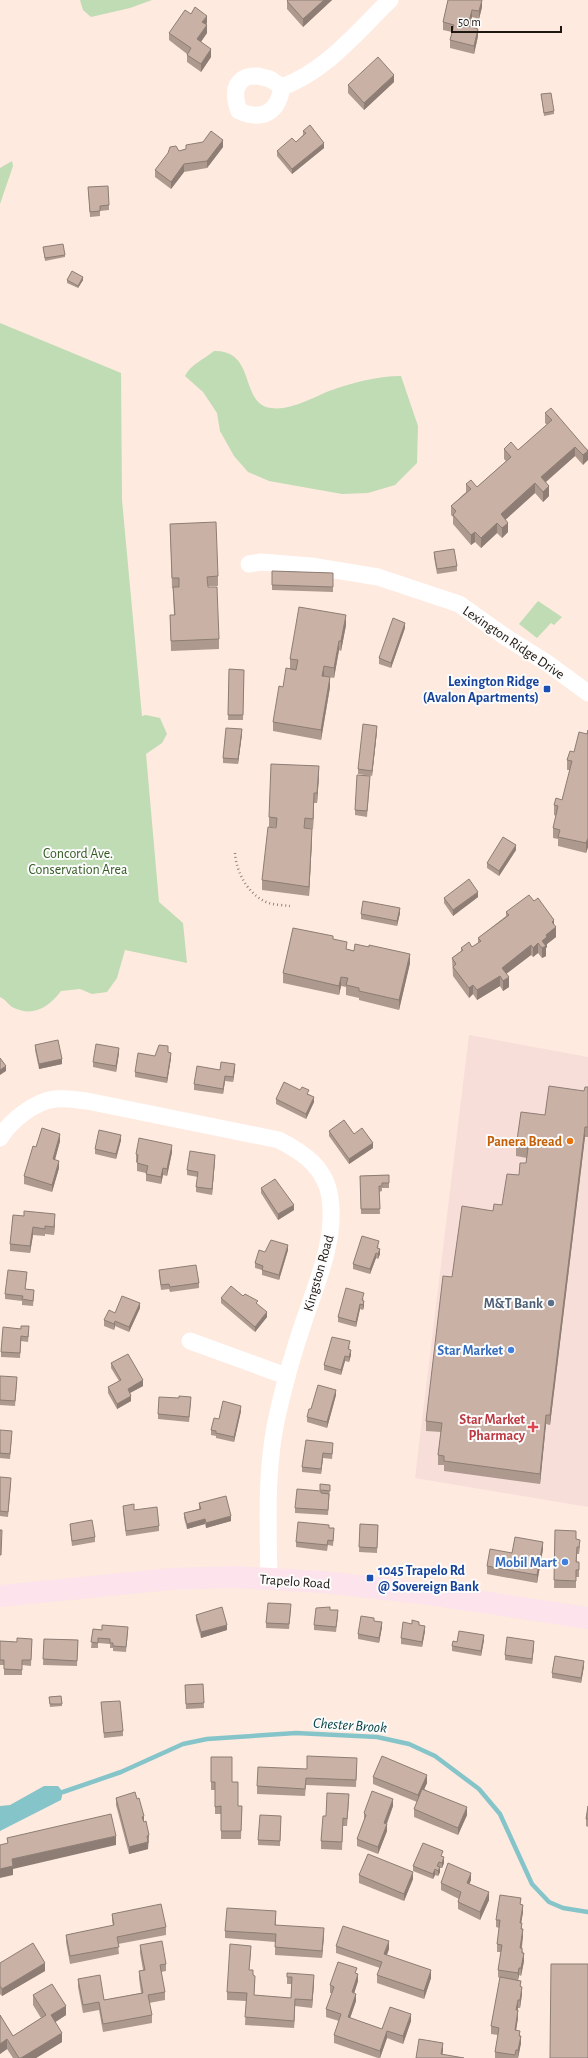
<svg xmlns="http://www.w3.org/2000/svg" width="588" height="2058" viewBox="0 0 588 2058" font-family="'Alegreya Sans',sans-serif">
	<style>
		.commercial { fill: #f8ded9 }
		.green { fill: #bfdcb4 }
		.water { fill: #85c5ca }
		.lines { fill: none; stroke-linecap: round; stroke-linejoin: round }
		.stream { stroke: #85c5ca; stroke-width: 4.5 }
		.path { stroke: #93857d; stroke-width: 2.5; stroke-dasharray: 1 3; stroke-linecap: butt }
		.minor { stroke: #fff; stroke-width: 17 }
		.secondary { stroke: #fde3eb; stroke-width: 22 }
		.wall { fill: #ad998e }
		.shaded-wall { fill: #8d7d74 }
		.building { fill: #c9b2a5; stroke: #8d7d74 }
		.transit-dot { fill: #1a4fb4; stroke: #fcfcfc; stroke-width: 1.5 }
		.food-dot { fill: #e8710a; stroke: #fcfcfc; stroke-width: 1.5 }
		.service-dot { fill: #5c6f8a; stroke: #fcfcfc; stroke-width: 1.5 }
		.shop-dot { fill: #3f7fe0; stroke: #fcfcfc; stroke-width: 1.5 }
		.health-dot { fill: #e0444e; stroke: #fcfcfc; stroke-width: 1.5 }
		.labels { text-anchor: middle; stroke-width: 4; stroke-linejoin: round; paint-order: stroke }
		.street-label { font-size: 14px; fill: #1e1611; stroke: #fcfcfc }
		.transit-label { font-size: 14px; font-weight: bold; fill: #164399; stroke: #fcfcfc; text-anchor: end }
		.park-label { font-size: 14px; fill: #335a23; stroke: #fcfcfc }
		.food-label { font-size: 14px; font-weight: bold; fill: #c56008; stroke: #fcfcfc; text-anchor: end }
		.service-label { font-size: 14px; font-weight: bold; fill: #4e5e75; stroke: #fcfcfc; text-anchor: end }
		.shop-label { font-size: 14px; font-weight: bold; fill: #366cbe; stroke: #fcfcfc; text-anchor: end }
		.health-label { font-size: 14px; font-weight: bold; fill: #be3a42; stroke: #fcfcfc; text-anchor: end }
		.water-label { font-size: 15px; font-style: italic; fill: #094549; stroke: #fcfcfc }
	</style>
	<rect width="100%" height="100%" fill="#feeadf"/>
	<polygon class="commercial" points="469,1035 588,1057 588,1507 415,1478"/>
	<g class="green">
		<polygon points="80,0 152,0 130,8 91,17 83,10"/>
		<polygon points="12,161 13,166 0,204 0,168"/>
		<path d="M0 323 121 373 122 500 142 716 146 715 160 718 167 734 162 743 146 754 159 902 183 923 187 963 125 950 117 978 107 992 92 994 80 989 61 991C49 1007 33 1018 12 1007 8 1004 5 999 0 997Z"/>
		<path d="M214 351C257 350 239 404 271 408 290 411 312 398 329 391 352 383 376 376 401 376L418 426 417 463 395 485 368 493 342 494 269 481 248 472 234 456 220 431 217 413 203 392 185 376C189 366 204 359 214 351Z"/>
		<polygon points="538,601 562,617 554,625 551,623 537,638 519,624"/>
	</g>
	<polygon class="water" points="44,1786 58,1786 63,1792 61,1800 0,1831 0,1806 10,1805"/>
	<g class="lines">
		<polyline class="stream" points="63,1792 121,1772 183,1744 207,1739 296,1733 377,1737 409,1744 435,1756 479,1789 500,1814 532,1884 549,1902 563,1908 588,1912"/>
		<path class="path" d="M235 853C236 872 248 894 266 902 273 905 283 905 290 906"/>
		<g class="minor">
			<path d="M258 76 270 79 282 87C278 113 262 121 239 111 235 100 232 85 245 78 248 76 255 76 258 76Z"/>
			<path d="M282 87C327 70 356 33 390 0"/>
			<polyline points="249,564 261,562 311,566 378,577 459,604 504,636 547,663 588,693"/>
			<path d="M0 1138C10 1121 35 1101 55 1099 66 1098 77 1100 87 1101L279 1140C304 1153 326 1168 330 1198 336 1240 317 1282 304 1321 294 1350 286 1378 279 1408 265 1464 268 1522 269 1579"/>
			<polyline points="190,1341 286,1376"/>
		</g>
		<polyline class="secondary" points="0,1596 170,1579 234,1577 324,1582 429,1594 588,1618"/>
	</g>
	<g class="wall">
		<polygon points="332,0 303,27 287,9 287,1"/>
		<polygon points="448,0 482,7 479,19 472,17 470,27 478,36 474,54 450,48 450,40 452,32 443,30 443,22"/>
		<polygon points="207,23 206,24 207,33 201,42 211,57 201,72 187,62 187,54 169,40 169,33"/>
		<polygon points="394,82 364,110 348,93 348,85"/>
		<polygon points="541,94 554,111 554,114 544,116"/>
		<polygon points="303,131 324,148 292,174 277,156 277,151 296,142 303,135"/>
		<polygon points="186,145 223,147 207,168 184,172 171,189 155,177 155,170 179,151 186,149"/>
		<polygon points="88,187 109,205 109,210 100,211 100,216 90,217"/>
		<polygon points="43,247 65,255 65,257 45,261"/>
		<polygon points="67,280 83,280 78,288 67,283"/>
		<polygon points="545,413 588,450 583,465 575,456 546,482 549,496 543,502 535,493 505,519 508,532 502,538 497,533 481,548 475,542 471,545 453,524 453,517 451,515 451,506 466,492 466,484 477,487 506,461 504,459 504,449 518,450 547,425 545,423"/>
		<polygon points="170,524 218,576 218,586 208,586 219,639 219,649 171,651 170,615 174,615 173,588 172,588"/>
		<polygon points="434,552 457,566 457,571 437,574 434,557"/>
		<polygon points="272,571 333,573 333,592 272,590"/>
		<polygon points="346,625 341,651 339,650 334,678 324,676 330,687 321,740 273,731 273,722 283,687 290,668 290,659"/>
		<polygon points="405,628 391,668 379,664 379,658"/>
		<polygon points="229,669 244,670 243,720 228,720"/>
		<polygon points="588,730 588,847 586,853 558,846 558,839 553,838 553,828 556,816 554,815 554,805 562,800 570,770 567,770 567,760 574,752 587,734"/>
		<polygon points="377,731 372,776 358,774 358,769"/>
		<polygon points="242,734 238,764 223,763 223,758"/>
		<polygon points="319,776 317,803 314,803 313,829 305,828 312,839 309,896 262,890 262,880 276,827 269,827 269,817"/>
		<polygon points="370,781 367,817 355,815 355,810"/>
		<polygon points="516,850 499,876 487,868 487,863"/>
		<polygon points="478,897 453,916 444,903 444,898"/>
		<polygon points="534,901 554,924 556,937 547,944 547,947 546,948 546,956 542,958 538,953 533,957 531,955 506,974 509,987 503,991 500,986 477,1000 473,994 469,998 453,976 452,958 461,951 461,948 472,947 478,943 478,938 506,916 506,912"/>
		<polygon points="400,913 397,926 361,919 361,914"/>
		<polygon points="333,939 347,949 410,963 399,1010 359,1000 359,998 346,995 346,987 341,986 339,995 283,983 283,973"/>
		<polygon points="35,1045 62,1064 39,1069 35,1050"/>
		<polygon points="168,1052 171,1058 167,1083 135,1077 135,1072 155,1056"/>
		<polygon points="119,1053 116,1072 93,1067 93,1062"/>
		<polygon points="235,1069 233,1082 225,1081 223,1094 194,1090 194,1084 220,1070"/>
		<polygon points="588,1087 588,1137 585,1137 550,1425 546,1424 540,1484 444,1471 444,1465 438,1465 438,1455 441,1432 426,1431 426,1421 452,1277 493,1211 502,1205 519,1175 526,1163 527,1158 516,1156 516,1147 545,1115 584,1091"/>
		<polygon points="309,1094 314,1102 306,1119 276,1104 276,1099"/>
		<polygon points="329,1131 354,1134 373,1148 349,1164 329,1136"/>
		<polygon points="121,1140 116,1159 95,1154 95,1149"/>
		<polygon points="60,1141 55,1160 59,1168 52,1192 24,1184 24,1176 36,1147"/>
		<polygon points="172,1152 167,1176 163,1175 161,1184 146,1181 146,1173 137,1171 137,1162 136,1162 136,1154"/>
		<polygon points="215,1160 212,1195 196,1192 196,1187 198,1177 187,1175 187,1170"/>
		<polygon points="389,1175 389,1188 382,1188 382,1191 379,1192 380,1214 361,1214 360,1176"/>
		<polygon points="261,1188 294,1210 278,1220 261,1193"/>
		<polygon points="13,1215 55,1222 54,1235 45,1234 45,1236 33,1235 30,1253 10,1251 10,1244"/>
		<polygon points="379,1246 378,1248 380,1254 378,1259 376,1258 370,1274 353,1269 353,1264"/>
		<polygon points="288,1250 279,1280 262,1275 262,1270 255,1268 255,1263 265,1252"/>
		<polygon points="159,1270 199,1283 199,1288 170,1292 169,1289 161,1290 159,1275"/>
		<polygon points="27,1277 25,1289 34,1295 33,1306 22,1305 22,1301 5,1299 5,1294"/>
		<polygon points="243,1296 258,1305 267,1317 255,1332 221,1303 221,1298"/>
		<polygon points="364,1298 363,1300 364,1306 363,1310 360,1309 356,1327 338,1322 338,1317"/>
		<polygon points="140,1308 129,1332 115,1326 114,1330 104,1326 104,1320 115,1313"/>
		<polygon points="21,1329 29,1331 28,1342 21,1341 20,1358 1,1357 1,1352"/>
		<polygon points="350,1346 349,1349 351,1355 349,1362 345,1361 341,1375 324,1370 324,1365"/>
		<polygon points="111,1363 143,1386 130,1393 131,1401 117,1409 108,1393 108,1387 119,1381 111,1368"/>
		<polygon points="0,1376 17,1383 15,1406 0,1405"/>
		<polygon points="336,1395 327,1428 307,1422 307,1417 311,1409"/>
		<polygon points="191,1402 189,1422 158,1419 158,1414"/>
		<polygon points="241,1411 234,1442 216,1438 216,1436 211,1435 211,1430 219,1419"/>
		<polygon points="0,1430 12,1436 10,1459 0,1458"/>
		<polygon points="306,1440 333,1448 332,1459 323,1458 321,1474 302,1472 302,1467"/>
		<polygon points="0,1477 11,1483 8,1517 0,1516"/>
		<polygon points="330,1487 328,1515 295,1513 295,1508 320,1491"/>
		<polygon points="199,1503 231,1521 206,1528 205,1524 187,1529 184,1518 184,1513 199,1509"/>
		<polygon points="123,1506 134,1510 159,1526 159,1531 126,1536 123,1511"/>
		<polygon points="70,1524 95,1537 95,1542 72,1546 70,1529"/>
		<polygon points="360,1524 378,1525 377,1553 359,1552"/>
		<polygon points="329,1528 334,1533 333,1546 328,1545 327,1551 296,1547 296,1542"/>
		<polygon points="555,1530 576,1539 580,1547 579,1554 577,1554 577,1562 579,1562 579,1577 576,1577 576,1588 554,1588"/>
		<polygon points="543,1549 537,1583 487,1574 487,1566 512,1553"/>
		<polygon points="291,1609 289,1629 266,1628 266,1623"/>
		<polygon points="330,1610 338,1616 336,1632 314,1630 314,1625"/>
		<polygon points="196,1615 227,1630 201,1638 196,1620"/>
		<polygon points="374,1621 382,1627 379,1643 358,1639 358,1634"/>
		<polygon points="412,1624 425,1631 422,1647 401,1644 401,1638"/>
		<polygon points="93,1629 128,1632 126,1652 113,1651 113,1648 110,1648 110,1644 98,1643 98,1648 91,1648"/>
		<polygon points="32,1639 31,1666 22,1665 22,1675 4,1675 4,1665 0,1665 0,1641 17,1642"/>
		<polygon points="44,1639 78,1640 77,1666 43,1665"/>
		<polygon points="484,1640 481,1656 452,1651 452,1646 457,1642"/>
		<polygon points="534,1646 532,1664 505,1660 505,1655"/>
		<polygon points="584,1666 581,1683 552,1678 552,1673"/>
		<polygon points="203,1684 204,1708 186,1709 185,1685"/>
		<polygon points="61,1696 62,1706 50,1707 49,1697"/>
		<polygon points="101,1702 123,1731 123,1736 104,1738"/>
		<polygon points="211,1757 232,1782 238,1806 242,1806 241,1839 221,1839 221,1814 215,1814 215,1790 211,1790"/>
		<polygon points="357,1766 356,1787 306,1785 305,1796 257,1794 257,1786 307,1769"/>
		<polygon points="373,1777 427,1783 424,1789 467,1815 458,1835 414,1817 414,1809 417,1802 373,1784"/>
		<polygon points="116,1798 137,1799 144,1822 149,1843 148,1843 148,1849 129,1854 116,1805"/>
		<polygon points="349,1801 347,1826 343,1826 342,1850 321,1849 321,1841 326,1816"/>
		<polygon points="393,1806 387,1824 387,1831 378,1854 357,1846 357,1839 364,1821 364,1813"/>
		<polygon points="588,1806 588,1827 586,1826 586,1819"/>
		<polygon points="281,1816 280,1846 258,1845 258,1840"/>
		<polygon points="443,1856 443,1857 444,1863 442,1868 440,1868 440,1872 438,1876 435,1875 433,1879 413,1871 413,1866"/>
		<polygon points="359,1875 413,1879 404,1901 359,1883"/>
		<polygon points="471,1880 469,1884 489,1900 480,1920 458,1909 458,1902 459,1899 441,1890 441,1883"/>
		<polygon points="521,1904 523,1912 521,1923 523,1936 522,1948 524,1961 521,1976 519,1975 518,1980 521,1987 522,1994 520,2008 518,2008 517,2010 518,2018 516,2030 520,2036 521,2043 518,2058 495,2058 495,2052 498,2035 491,2034 491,2026 500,1978 498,1977 498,1970 501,1952 497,1952 497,1944 499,1928 496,1927 496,1920"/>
		<polygon points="112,1914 166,1927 166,1935 118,1944 119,1954 70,1964 66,1942 66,1935 113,1926 112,1921"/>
		<polygon points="276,1919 276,1925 324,1935 322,1958 275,1955 275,1942 225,1938 225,1931"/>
		<polygon points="140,1945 166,1964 166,1971 161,1972 165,1992 165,2000 149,2003 152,2015 152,2023 103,2032 99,2010 83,2013 78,1987 78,1979 104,2000 141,1993 139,1978 139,1971 143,1970 140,1953"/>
		<polygon points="336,1946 389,1949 387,1955 431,1978 424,1999 377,1983 377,1975 380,1968 336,1953"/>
		<polygon points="251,1953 249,1970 253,1975 255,1983 254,1995 291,1998 292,1984 287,1984 287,1973 314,1983 312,2008 295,2006 294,2028 245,2025 246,2001 227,2000 227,1992"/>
		<polygon points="0,1963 45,1971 2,1996 0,1994"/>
		<polygon points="357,1974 358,1981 354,1993 356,2001 350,2018 382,2029 411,2021 403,2044 387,2038 380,2058 378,2058 334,2043 334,2035 339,2021 326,2017 326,2009 332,1993 330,1993 330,1985"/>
		<polygon points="33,1995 66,2015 55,2022 62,2042 36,2058 13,2058 7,2049 0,2054 0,2015 13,2036 41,2018 33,2005"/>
	</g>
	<g class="shaded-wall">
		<polygon points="324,0 332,0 303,27 303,19"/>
		<polygon points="482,0 482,7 479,19 479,11"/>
		<polygon points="472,10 472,17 468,34 468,26"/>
		<polygon points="207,16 207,23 202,29 202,22"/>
		<polygon points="207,25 207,33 197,47 197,39"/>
		<polygon points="478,29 478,36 474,54 474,46"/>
		<polygon points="211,49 211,57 201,72 201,64"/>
		<polygon points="394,75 394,82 364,110 364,103"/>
		<polygon points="223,140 223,147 207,168 207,161"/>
		<polygon points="324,143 324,148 292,174 292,169"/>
		<polygon points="184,164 184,172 171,189 171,182"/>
		<polygon points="83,277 83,280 78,288 78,286"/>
		<polygon points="575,447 575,456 541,486 541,477"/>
		<polygon points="588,451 588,460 583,465 583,455"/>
		<polygon points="535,483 535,493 501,524 501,514"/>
		<polygon points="549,486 549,496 543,502 543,492"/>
		<polygon points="497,523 497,533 481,548 481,538"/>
		<polygon points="508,523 508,532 502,538 502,528"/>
		<polygon points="475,532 475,542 471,545 471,535"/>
		<polygon points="346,615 346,625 341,651 341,641"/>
		<polygon points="405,623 405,628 391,668 391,663"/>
		<polygon points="339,641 339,650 334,678 334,668"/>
		<polygon points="324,666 324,676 322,676"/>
		<polygon points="330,677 330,687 321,740 321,730"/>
		<polygon points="377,726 377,731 372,776 372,771"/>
		<polygon points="242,729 242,734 238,764 238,759"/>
		<polygon points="319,766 319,776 317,803 317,793"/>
		<polygon points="314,793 314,803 313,829 313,819"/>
		<polygon points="312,829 312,839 309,896 309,887"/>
		<polygon points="588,838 588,847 586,853 586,843"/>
		<polygon points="516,845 516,850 499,876 499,871"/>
		<polygon points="478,892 478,897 453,916 453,910"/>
		<polygon points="400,908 400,913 397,926 397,921"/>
		<polygon points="554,920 554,928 556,927 556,937 547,944 547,947 546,948 546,956 542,958 542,941 546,935 552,922"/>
		<polygon points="538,943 538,953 533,957 533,948"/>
		<polygon points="531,945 531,955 502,977 502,968"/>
		<polygon points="410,954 410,963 399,1010 399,1000"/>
		<polygon points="500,976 500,986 477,1000 477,990"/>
		<polygon points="341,977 341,986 339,995 339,986"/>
		<polygon points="509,977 509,987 503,991 503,981"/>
		<polygon points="473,985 473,994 469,998 469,988"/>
		<polygon points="119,1048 119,1053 116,1072 116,1066"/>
		<polygon points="171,1053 171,1058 167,1083 167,1078"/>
		<polygon points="62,1059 62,1064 39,1069 39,1064"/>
		<polygon points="235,1064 235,1069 233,1082 233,1077"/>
		<polygon points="6,1066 6,1071 0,1075 0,1070"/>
		<polygon points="225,1076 225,1081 223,1094 223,1089"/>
		<polygon points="314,1097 314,1102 306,1119 306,1114"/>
		<polygon points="585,1127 585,1137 550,1425 550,1415"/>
		<polygon points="60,1134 60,1141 53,1166 53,1159"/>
		<polygon points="121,1135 121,1140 116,1159 116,1154"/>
		<polygon points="373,1143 373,1148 349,1164 349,1159"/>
		<polygon points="172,1145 172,1152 167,1176 167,1169"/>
		<polygon points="215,1155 215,1160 212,1195 212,1189"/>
		<polygon points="59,1161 59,1168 52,1192 52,1185"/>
		<polygon points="163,1168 163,1175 161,1184 161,1177"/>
		<polygon points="294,1205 294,1210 278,1220 278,1214"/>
		<polygon points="55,1214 55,1222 54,1235 54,1227"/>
		<polygon points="33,1227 33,1235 30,1253 30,1246"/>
		<polygon points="288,1245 288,1250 279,1280 279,1275"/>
		<polygon points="380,1249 380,1254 378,1259 378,1254"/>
		<polygon points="376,1253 376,1258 370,1274 370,1269"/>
		<polygon points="364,1301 364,1306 363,1310 363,1305"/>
		<polygon points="140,1303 140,1308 129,1332 129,1327"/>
		<polygon points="360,1304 360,1309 356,1327 356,1322"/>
		<polygon points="267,1312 267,1317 255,1332 255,1327"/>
		<polygon points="115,1321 115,1326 114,1330 114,1324"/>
		<polygon points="351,1350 351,1355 349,1362 349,1357"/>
		<polygon points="345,1356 345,1361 341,1375 341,1370"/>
		<polygon points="143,1380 143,1386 128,1394 128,1389"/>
		<polygon points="336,1390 336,1395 327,1428 327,1422"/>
		<polygon points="131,1396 131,1401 117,1409 117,1404"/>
		<polygon points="241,1406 241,1411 234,1442 234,1437"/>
		<polygon points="546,1415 546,1424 540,1484 540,1474"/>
		<polygon points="323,1453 323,1458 321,1474 321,1469"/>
		<polygon points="231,1516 231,1521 206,1528 206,1523"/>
		<polygon points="205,1519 205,1524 187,1529 187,1524"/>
		<polygon points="543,1542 543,1549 537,1583 537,1575"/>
		<polygon points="382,1622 382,1627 379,1643 379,1638"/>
		<polygon points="227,1625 227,1630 201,1638 201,1632"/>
		<polygon points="425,1626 425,1631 422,1647 422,1642"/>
		<polygon points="484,1635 484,1640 481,1656 481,1651"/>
		<polygon points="534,1641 534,1646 532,1664 532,1659"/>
		<polygon points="584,1661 584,1666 581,1683 581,1678"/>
		<polygon points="427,1775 427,1783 418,1803 418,1795"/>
		<polygon points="393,1799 393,1806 384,1830 384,1823"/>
		<polygon points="467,1807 467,1815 458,1835 458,1828"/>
		<polygon points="144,1816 144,1824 142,1817"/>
		<polygon points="387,1824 387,1831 378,1854 378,1847"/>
		<polygon points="149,1835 148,1849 129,1854 129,1847"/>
		<polygon points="116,1836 116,1845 13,1869 13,1875 0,1878 0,1869 12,1859"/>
		<polygon points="444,1857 444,1863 442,1868 442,1863"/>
		<polygon points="440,1867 440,1872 438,1876 438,1871"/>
		<polygon points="435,1869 435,1875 433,1879 433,1874"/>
		<polygon points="413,1872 413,1879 404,1901 404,1894"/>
		<polygon points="471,1873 471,1880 467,1890 467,1883"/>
		<polygon points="489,1892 489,1900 480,1920 480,1912"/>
		<polygon points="523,1905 523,1912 520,1930 520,1923"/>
		<polygon points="324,1928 324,1935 322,1958 322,1951"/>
		<polygon points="523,1929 523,1936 520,1955 520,1948"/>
		<polygon points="389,1941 389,1949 384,1962 384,1954"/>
		<polygon points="524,1953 524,1961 521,1976 521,1968"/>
		<polygon points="45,1963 45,1971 2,1996 2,1989"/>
		<polygon points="519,1968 519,1975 518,1980 518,1973"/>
		<polygon points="431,1970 431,1978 424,1999 424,1991"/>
		<polygon points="358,1974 358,1981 352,2000 352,1992"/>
		<polygon points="314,1975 314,1983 312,2008 312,2000"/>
		<polygon points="522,1987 522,1994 520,2008 520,2000"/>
		<polygon points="356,1994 356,2001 348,2024 348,2017"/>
		<polygon points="295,1999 295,2006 294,2028 294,2021"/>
		<polygon points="518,2000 518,2008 516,2017 516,2010"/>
		<polygon points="66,2006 66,2015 51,2025 51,2015"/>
		<polygon points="518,2010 518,2018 515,2037 515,2030"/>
		<polygon points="411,2014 411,2021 403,2044 403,2036"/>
		<polygon points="387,2031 387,2038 380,2058 380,2051"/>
		<polygon points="62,2033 62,2042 36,2058 21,2058"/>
		<polygon points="521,2036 521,2043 518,2058 518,2050"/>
		<polygon points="7,2039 7,2049 0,2054 0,2044"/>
		<polygon points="443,2043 443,2051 442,2058 441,2054"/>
	</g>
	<g class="building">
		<polygon points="288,0 324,0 303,19 287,1"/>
		<polygon points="448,0 482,0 479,11 472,10 468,26 478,29 474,46 450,40 454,25 443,22"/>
		<polygon points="195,7 207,16 202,22 207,25 197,39 211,49 201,64 187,55 191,48 169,33 185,10 191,14"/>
		<polygon points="378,57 394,75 364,103 348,85"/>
		<polygon points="551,93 554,111 544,113 541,94"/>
		<polygon points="310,125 324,143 292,169 277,151 292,138 296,142 306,133 303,131"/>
		<polygon points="211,131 223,140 207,161 184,164 171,182 155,170 168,153 170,147 176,146 179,151 186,149 186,145 203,142"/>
		<polygon points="108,186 109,205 100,206 100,211 90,212 88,187"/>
		<polygon points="63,244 65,255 45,258 43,247"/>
		<polygon points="72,271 83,277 78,286 67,280"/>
		<polygon points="551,408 588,451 583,455 575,447 541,477 549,486 543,492 535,483 501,514 508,523 502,528 497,523 481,538 475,532 471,535 453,515 456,511 451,506 471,489 466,484 471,480 477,487 511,457 504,449 511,442 518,450 552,420 545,413"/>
		<polygon points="216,522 218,576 207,577 208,587 217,587 219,639 171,641 170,615 175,615 173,587 179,587 179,578 172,578 170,524"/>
		<polygon points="454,549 457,566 437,569 434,552"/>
		<polygon points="272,571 333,573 333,587 272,585"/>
		<polygon points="299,607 346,615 341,641 339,641 334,668 324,666 322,676 330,677 321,730 273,722 279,686 283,687 286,668 296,670 298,660 290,659"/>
		<polygon points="393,618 405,623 391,663 379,658"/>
		<polygon points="229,669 244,670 243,715 228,715"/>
		<polygon points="363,724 377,726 372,771 358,769"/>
		<polygon points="226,728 242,729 238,759 223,758"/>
		<polygon points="588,730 588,838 586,843 558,837 560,830 553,828 558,806 554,805 556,798 562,800 572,761 567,760 570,751 574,752 579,732 587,734"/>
		<polygon points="271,764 319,766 317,793 314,793 313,819 305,818 304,828 312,829 309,887 262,880 268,827 276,828 277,818 269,817"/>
		<polygon points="357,775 370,776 367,811 355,810"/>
		<polygon points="503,837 516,845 499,871 487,863"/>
		<polygon points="469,879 478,892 453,910 444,898"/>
		<polygon points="529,895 534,901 538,898 554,920 552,922 556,927 546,935 547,937 542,941 546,946 542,948 538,943 533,948 531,945 502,968 509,977 503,981 500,976 477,990 473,985 469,988 453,967 456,964 452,958 463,950 461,948 469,942 472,947 481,941 478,938 509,915 506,912"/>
		<polygon points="363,901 400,908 397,921 361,914"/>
		<polygon points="293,928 333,936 333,939 347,942 346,949 354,951 355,944 369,947 369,945 410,954 399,1000 359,991 359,988 346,985 348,978 341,977 339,986 283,973"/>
		<polygon points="58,1040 62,1059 39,1064 35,1045"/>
		<polygon points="96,1044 119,1048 116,1066 93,1062"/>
		<polygon points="159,1045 168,1046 168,1052 171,1053 167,1078 135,1072 138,1053 155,1056"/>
		<polygon points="0,1058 6,1066 0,1070"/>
		<polygon points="221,1062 235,1064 233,1077 225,1076 223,1089 194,1084 197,1066 220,1070"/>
		<polygon points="284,1082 300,1090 302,1087 309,1090 307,1094 314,1097 306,1114 276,1099"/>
		<polygon points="549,1086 584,1091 585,1087 588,1087 588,1127 585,1127 550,1415 546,1415 540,1474 444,1461 444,1456 438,1455 442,1423 426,1421 443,1276 452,1277 462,1206 493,1211 494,1204 502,1205 507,1174 519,1175 520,1163 526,1163 528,1148 516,1147 521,1112 545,1115"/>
		<polygon points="344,1120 354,1134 362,1128 373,1143 349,1159 329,1131"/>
		<polygon points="42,1128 60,1134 53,1159 59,1161 52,1185 24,1176 33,1146 36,1147"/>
		<polygon points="99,1130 121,1135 116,1154 95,1149"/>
		<polygon points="139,1138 172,1145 167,1169 163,1168 161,1177 146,1174 148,1166 137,1163 138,1155 136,1154"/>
		<polygon points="190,1151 215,1155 212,1189 196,1187 198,1172 187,1170"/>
		<polygon points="389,1175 389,1183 382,1183 382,1186 379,1186 380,1209 361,1209 360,1176"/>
		<polygon points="275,1179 294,1205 278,1214 261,1188"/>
		<polygon points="24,1211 55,1214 54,1227 45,1226 45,1229 33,1227 30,1246 10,1244 13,1215 24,1216"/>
		<polygon points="362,1236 379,1241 377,1248 380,1249 378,1254 376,1253 370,1269 353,1264"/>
		<polygon points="271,1240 288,1245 279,1275 262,1270 263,1266 255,1263 259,1250 265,1252"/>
		<polygon points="196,1265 199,1283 170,1287 169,1284 161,1285 159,1270"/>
		<polygon points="8,1270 27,1272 25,1289 34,1290 33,1301 22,1299 23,1296 5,1294"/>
		<polygon points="231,1286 243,1296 245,1294 258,1301 256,1303 267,1312 255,1327 221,1298"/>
		<polygon points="346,1288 364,1293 362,1300 364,1301 363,1305 360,1304 356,1322 338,1317"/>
		<polygon points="122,1296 140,1303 129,1327 115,1321 114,1324 104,1320 109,1310 115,1313"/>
		<polygon points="21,1326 29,1326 28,1337 21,1336 20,1353 1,1352 3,1327 21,1329"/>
		<polygon points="332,1337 350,1341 348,1349 351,1350 349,1357 345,1356 341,1370 324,1365"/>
		<polygon points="128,1354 143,1380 128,1389 131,1396 117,1404 108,1387 121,1380 111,1363"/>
		<polygon points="0,1376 17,1377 15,1401 0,1400"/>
		<polygon points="318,1385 336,1390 327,1422 307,1417 309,1409 311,1409"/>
		<polygon points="179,1396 191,1397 189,1417 158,1414 159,1397 179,1398"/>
		<polygon points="223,1401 241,1406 234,1437 216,1433 216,1431 211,1430 214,1418 219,1419"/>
		<polygon points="0,1430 12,1431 10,1454 0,1453"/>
		<polygon points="306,1440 333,1443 332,1454 323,1453 321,1469 302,1467"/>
		<polygon points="0,1477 11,1478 8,1512 0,1511"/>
		<polygon points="320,1484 330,1485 330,1491 320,1490"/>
		<polygon points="297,1489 321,1491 321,1493 329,1494 328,1510 295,1508"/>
		<polygon points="226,1496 231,1516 206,1523 205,1519 187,1524 184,1513 201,1509 199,1503"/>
		<polygon points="134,1504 134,1510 157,1507 159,1526 126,1531 123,1506"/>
		<polygon points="92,1520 95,1537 72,1541 70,1524"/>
		<polygon points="298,1522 329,1525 329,1528 334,1528 333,1541 328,1540 327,1545 296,1542"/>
		<polygon points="360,1524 378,1525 377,1548 359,1547"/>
		<polygon points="0,1530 2,1530 1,1555 0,1555"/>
		<polygon points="555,1530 576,1531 576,1539 580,1540 579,1547 577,1547 576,1562 579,1562 579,1570 576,1570 576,1581 554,1580"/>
		<polygon points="515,1537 543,1542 537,1575 487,1566 490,1549 512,1553"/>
		<polygon points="268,1603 291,1604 289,1624 266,1623"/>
		<polygon points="222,1607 227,1625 201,1632 196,1615"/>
		<polygon points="330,1607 330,1610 338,1610 336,1627 314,1625 316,1608"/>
		<polygon points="361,1616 374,1618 374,1621 382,1622 379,1638 358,1634"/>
		<polygon points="412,1620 419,1622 419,1625 425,1626 422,1642 401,1638 403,1622 412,1624"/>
		<polygon points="102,1625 128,1627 126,1647 113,1646 113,1643 110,1643 110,1639 98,1638 98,1643 91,1642 93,1629 102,1630"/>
		<polygon points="459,1631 484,1635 481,1651 452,1646 453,1641 457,1642"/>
		<polygon points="507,1637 534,1641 532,1659 505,1655"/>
		<polygon points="17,1638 32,1639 31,1660 22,1660 22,1670 4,1669 4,1660 0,1660 0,1641 17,1642"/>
		<polygon points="44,1639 78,1640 77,1661 43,1659"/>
		<polygon points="555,1656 584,1661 581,1678 552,1673"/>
		<polygon points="203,1684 204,1703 186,1704 185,1685"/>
		<polygon points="61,1696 62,1704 50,1704 49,1697"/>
		<polygon points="120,1701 123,1731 104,1733 101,1702"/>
		<polygon points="307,1756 357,1758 356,1780 306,1778 305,1789 257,1786 258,1767 307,1769"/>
		<polygon points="382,1756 427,1775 418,1795 373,1777"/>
		<polygon points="211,1757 232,1757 232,1782 238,1782 238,1806 242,1806 241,1831 221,1831 221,1806 215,1807 215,1782 211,1782"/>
		<polygon points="422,1789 467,1807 458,1828 414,1809"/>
		<polygon points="372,1791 393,1799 384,1823 387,1824 378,1847 357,1839 366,1815 364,1813"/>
		<polygon points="135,1792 137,1799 139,1798 144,1816 142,1817 144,1822 146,1821 149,1835 147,1836 148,1842 129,1847 116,1798"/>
		<polygon points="327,1793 349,1794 347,1819 343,1818 342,1842 321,1841 323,1816 326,1816"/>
		<polygon points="588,1806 588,1819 586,1819"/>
		<polygon points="111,1814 116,1836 12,1859 13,1866 0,1869 0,1845 8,1843 7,1838"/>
		<polygon points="260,1815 281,1816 280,1841 258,1840"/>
		<polygon points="423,1843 443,1851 441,1856 444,1857 442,1863 439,1862 437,1866 440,1867 438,1871 435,1869 433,1874 413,1866"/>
		<polygon points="368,1854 413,1872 404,1894 359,1875"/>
		<polygon points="448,1863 471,1873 467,1883 489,1892 480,1912 458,1902 461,1892 441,1883"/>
		<polygon points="500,1895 521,1898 520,1904 523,1905 520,1923 522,1923 521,1929 523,1929 520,1948 522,1948 522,1953 524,1953 521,1968 519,1968 518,1973 498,1970 502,1945 497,1944 500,1920 496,1920"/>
		<polygon points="161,1904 166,1927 117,1937 119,1947 70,1956 66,1935 114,1925 112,1914"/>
		<polygon points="227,1908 276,1911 275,1925 324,1928 322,1951 275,1947 276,1934 225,1931"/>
		<polygon points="343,1926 389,1941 384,1954 431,1970 424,1991 377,1975 382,1962 336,1946"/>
		<polygon points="162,1941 166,1964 160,1965 165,1992 148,1995 152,2015 103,2024 99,2002 83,2005 78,1979 100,1975 104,2000 143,1993 139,1971 145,1970 140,1945"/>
		<polygon points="33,1943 45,1963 2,1989 0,1986 0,1963"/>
		<polygon points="230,1944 251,1946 249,1970 253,1970 253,1975 255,1976 254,1995 291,1998 292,1977 287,1977 287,1973 314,1975 312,2000 295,1999 294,2021 245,2017 247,1993 227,1992"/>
		<polygon points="338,1962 357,1968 355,1973 358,1974 352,1992 356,1994 348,2017 382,2029 390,2007 411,2014 403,2036 387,2031 380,2051 334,2035 341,2014 326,2009 334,1987 330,1985"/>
		<polygon points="551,1964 588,1964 588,2058 550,2058"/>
		<polygon points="500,1977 521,1981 520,1986 522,1987 520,2000 518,2000 516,2010 518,2010 515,2030 520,2031 519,2036 521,2036 518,2050 516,2050 515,2055 495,2052 499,2028 491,2026"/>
		<polygon points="52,1984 66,2006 51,2015 62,2033 21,2058 19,2058 7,2039 0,2044 0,2015 13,2036 46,2015 33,1995"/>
		<polygon points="419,2039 443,2043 441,2054 464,2058 416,2058"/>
	</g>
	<g class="transit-dot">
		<rect x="543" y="685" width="8" height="8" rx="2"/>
		<rect x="366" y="1574" width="8" height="8" rx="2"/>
	</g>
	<circle class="food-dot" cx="570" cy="1141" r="4"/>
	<circle class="service-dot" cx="551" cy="1303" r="4"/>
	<g class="shop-dot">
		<circle cx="511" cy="1350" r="4"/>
		<circle cx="565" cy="1562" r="4"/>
	</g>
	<path class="health-dot" d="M531 1421h4v4h4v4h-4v4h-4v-4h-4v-4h4z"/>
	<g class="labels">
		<g class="street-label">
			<text transform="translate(514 642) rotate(34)" y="5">Lexington Ridge Drive</text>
			<text transform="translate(318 1273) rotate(-74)" y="5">Kingston Road</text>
			<text transform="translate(295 1581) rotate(4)" y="5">Trapelo Road</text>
		</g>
		<g class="transit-label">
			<text x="539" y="686">Lexington Ridge<tspan x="539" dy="16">(Avalon Apartments)</tspan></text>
			<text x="378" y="1575" text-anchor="start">1045 Trapelo Rd<tspan x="378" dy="16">@ Sovereign Bank</tspan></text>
		</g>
		<g class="park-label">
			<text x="78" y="858">Concord Ave.<tspan x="78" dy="16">Conservation Area</tspan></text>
		</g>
		<g class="food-label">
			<text x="562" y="1146">Panera Bread</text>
		</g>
		<g class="service-label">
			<text x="543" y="1308">M&amp;T Bank</text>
		</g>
		<g class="shop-label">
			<text x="503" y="1355">Star Market</text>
			<text x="557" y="1567">Mobil Mart</text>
		</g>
		<g class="health-label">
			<text x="525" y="1424">Star Market<tspan x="525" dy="16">Pharmacy</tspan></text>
		</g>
		<g class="water-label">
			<text transform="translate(350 1725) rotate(4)" y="5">Chester Brook</text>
		</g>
	</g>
	<path d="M452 26v6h109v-6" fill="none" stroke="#1e1611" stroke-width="2"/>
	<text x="458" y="26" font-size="12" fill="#1e1611" stroke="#fcfcfc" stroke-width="3" paint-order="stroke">50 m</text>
</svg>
